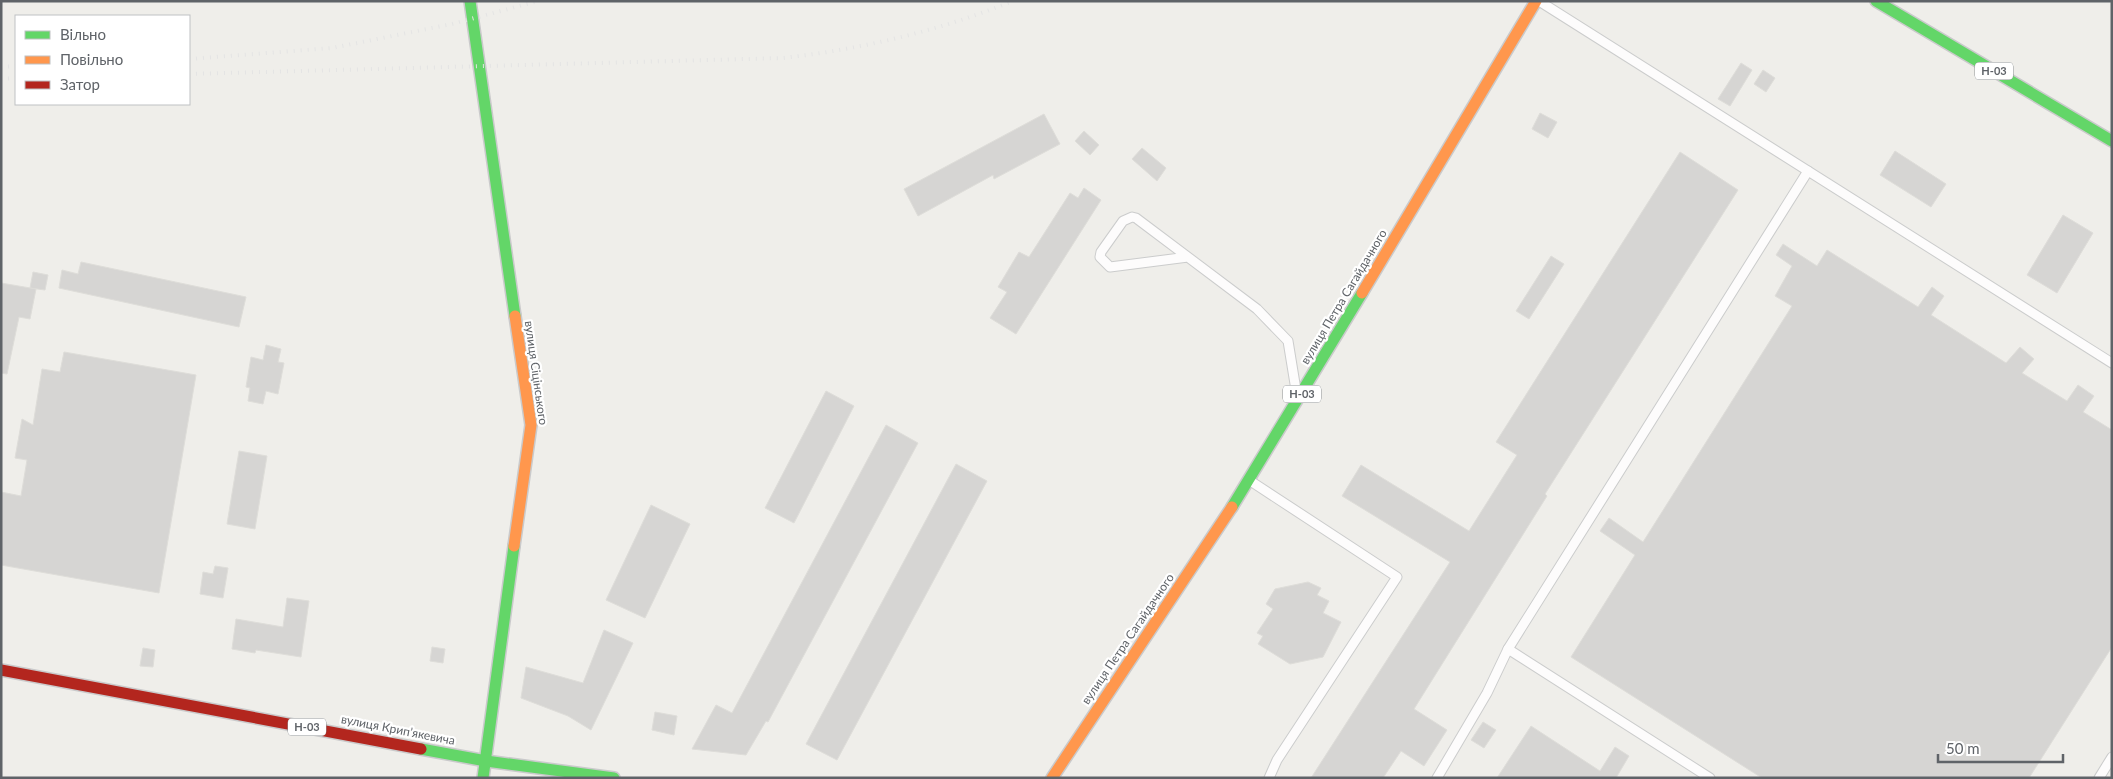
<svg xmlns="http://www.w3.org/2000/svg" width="2113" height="779" viewBox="0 0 2113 779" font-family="Lato,sans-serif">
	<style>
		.building { fill: #d6d5d3; stroke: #deddd9 }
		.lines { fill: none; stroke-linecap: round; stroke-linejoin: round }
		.lane-casing { stroke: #cbcccc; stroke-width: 11 }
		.fast-casing { stroke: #cacacb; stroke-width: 14 }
		.slow-casing { stroke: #cacacb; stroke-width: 14 }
		.jam-casing { stroke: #cacacb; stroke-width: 14 }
		.lane { stroke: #fdfcfc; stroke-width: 9 }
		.fast { stroke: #63d668; stroke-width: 11 }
		.slow { stroke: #ff974d; stroke-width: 11 }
		.jam { stroke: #b3261e; stroke-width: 11 }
		.rail { stroke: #e4e4e4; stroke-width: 4; stroke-dasharray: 1 6; stroke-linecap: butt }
		.labels { text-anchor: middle; stroke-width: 4.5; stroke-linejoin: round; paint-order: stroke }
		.shield { fill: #fff; stroke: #8f9295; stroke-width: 1 }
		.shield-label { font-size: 11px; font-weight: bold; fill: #5f6368 }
		.street-label { font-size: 12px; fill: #5f6368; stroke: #fff }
	</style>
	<rect width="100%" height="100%" fill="#efeeea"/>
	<g class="building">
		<polygon points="1741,63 1752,70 1730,106 1718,99"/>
		<polygon points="1763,70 1775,78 1766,92 1754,84"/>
		<polygon points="1540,113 1557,122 1548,138 1532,129"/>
		<polygon points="1044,114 1060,144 994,179 993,175 918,216 904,189"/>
		<polygon points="1084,131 1099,145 1090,155 1075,141"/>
		<polygon points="1142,148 1166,168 1157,181 1132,159"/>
		<polygon points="1895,151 1946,184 1931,207 1880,175"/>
		<polygon points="1680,152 1738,190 1545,494 1547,496 1414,709 1447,730 1424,766 1401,751 1383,778 1311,778 1450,562 1342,496 1361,465 1469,531 1517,455 1496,442"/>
		<polygon points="1084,188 1101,200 1016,334 990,318 1007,292 998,287 1019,252 1029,257 1070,193 1078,198"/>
		<polygon points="2063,215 2093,233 2057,293 2027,275"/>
		<polygon points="1783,244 1817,266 1827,250 1918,307 1932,287 1944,296 1931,315 2006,363 2020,347 2034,359 2022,373 2067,401 2078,385 2094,396 2083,412 2112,430 2112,647 2029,778 1762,778 1571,657 1635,555 1600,531 1609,518 1643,542 1792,306 1775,296 1792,266 1776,255"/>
		<polygon points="1551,256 1564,264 1529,319 1516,311"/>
		<polygon points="81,262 246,297 239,327 59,288 62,270 78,274"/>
		<polygon points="33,272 48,275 45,290 30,288"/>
		<polygon points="1,283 36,289 30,319 19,317 7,374 1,373"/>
		<polygon points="266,345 281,349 278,362 284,363 278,394 266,391 263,404 248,401 250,388 246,387 251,357 263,360"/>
		<polygon points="64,352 196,375 159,593 1,565 1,492 21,496 27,460 15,458 22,419 33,425 42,369 60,372"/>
		<polygon points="826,391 854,406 794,523 765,508"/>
		<polygon points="886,425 918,443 768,722 766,721 746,755 692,749 716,705 732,713"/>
		<polygon points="239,451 267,456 255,529 227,524"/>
		<polygon points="956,464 987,481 837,760 806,744"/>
		<polygon points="651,505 690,524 645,618 606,600"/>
		<polygon points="215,566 228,568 223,598 200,594 203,572 213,574"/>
		<polygon points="1308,582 1321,588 1317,595 1329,601 1323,613 1341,622 1323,657 1290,664 1258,644 1263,636 1257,633 1273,609 1266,604 1275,589"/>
		<polygon points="287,598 309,601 301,657 256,650 255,653 232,649 236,619 283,627"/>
		<polygon points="604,630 633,643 591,730 568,716 521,698 526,667 583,683"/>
		<polygon points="432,647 445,649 443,663 430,661"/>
		<polygon points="143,648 155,650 153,667 140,666"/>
		<polygon points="655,712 677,716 674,735 652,730"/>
		<polygon points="1483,722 1496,730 1484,748 1471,740"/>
		<polygon points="1531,726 1600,771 1615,747 1629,756 1616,778 1497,778"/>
	</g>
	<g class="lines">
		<defs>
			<g id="lane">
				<polyline points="1539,1 2112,363"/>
				<polyline points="1188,257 1110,267 1100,257 1101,252 1123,221 1132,217 1136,218 1257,309 1288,341 1296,390"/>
				<polyline points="1252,482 1397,577 1277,760 1269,778"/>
				<polyline points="1508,649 1710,778"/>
				<polyline points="1437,778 1487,693 1508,649 1808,171"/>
				<polyline points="2099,778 2112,757"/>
			</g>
			<g id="fast">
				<polyline points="470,1 515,316"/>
				<polyline points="1876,1 2112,141"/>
				<polyline points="1232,507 1362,293"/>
				<polyline points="421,749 486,761 614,778"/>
				<polyline points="483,778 514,546"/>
			</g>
			<g id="slow">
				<polyline points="1362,293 1536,1"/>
				<polyline points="514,546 531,425 515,316"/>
				<polyline points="1052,778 1232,507"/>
			</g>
			<polyline id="jam" points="1,670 421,749"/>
		</defs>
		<use href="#lane" class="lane-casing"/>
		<use href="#fast" class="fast-casing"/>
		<use href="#slow" class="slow-casing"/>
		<use href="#jam" class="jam-casing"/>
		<use href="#lane" class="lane"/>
		<use href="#fast" class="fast"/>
		<use href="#slow" class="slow"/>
		<use href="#jam" class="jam"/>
		<g class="rail">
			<polyline points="189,59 332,48 452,24 538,1"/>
			<polyline points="1,67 16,66"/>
			<path d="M189 74 783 58C862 49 939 31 1013 1"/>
			<polyline points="1,79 16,78"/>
		</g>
	</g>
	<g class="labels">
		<g class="shield">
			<rect x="1975" y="62.5" width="38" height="17" rx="4"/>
			<rect x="1283" y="385.5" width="38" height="17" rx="4"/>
			<rect x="288" y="718.5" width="38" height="17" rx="4"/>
		</g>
		<g class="shield-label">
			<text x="1994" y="75">Н-03</text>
			<text x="1302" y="398">Н-03</text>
			<text x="307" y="731">Н-03</text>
		</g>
		<g class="street-label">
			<text transform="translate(1344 297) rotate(-59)" y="4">вулиця Петра Сагайдачного</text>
			<text transform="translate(536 373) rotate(82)" y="4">вулиця Сіцінського</text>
			<text transform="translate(1128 639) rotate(-56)" y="4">вулиця Петра Сагайдачного</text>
			<text transform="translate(398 730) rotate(11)" y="4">вулиця Крипʼякевича</text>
		</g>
	</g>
	<rect width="2113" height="779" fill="none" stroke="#5f6368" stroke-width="5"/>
	<rect x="15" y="15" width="175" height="90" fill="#ffffff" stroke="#bfc1c3"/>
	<rect x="25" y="31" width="25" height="8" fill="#63d668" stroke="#bfc1c3"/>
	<text x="60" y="40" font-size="15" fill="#5f6368">Вільно</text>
	<rect x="25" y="56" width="25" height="8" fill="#ff974d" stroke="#bfc1c3"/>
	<text x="60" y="65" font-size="15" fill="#5f6368">Повільно</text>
	<rect x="25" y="81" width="25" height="8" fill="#b3261e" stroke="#bfc1c3"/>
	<text x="60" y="90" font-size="15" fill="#5f6368">Затор</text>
	<path d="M1938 754v8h125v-8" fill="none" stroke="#5f6368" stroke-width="2.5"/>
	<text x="1946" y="754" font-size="15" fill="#5f6368" stroke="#ffffff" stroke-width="4" paint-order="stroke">50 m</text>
</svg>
